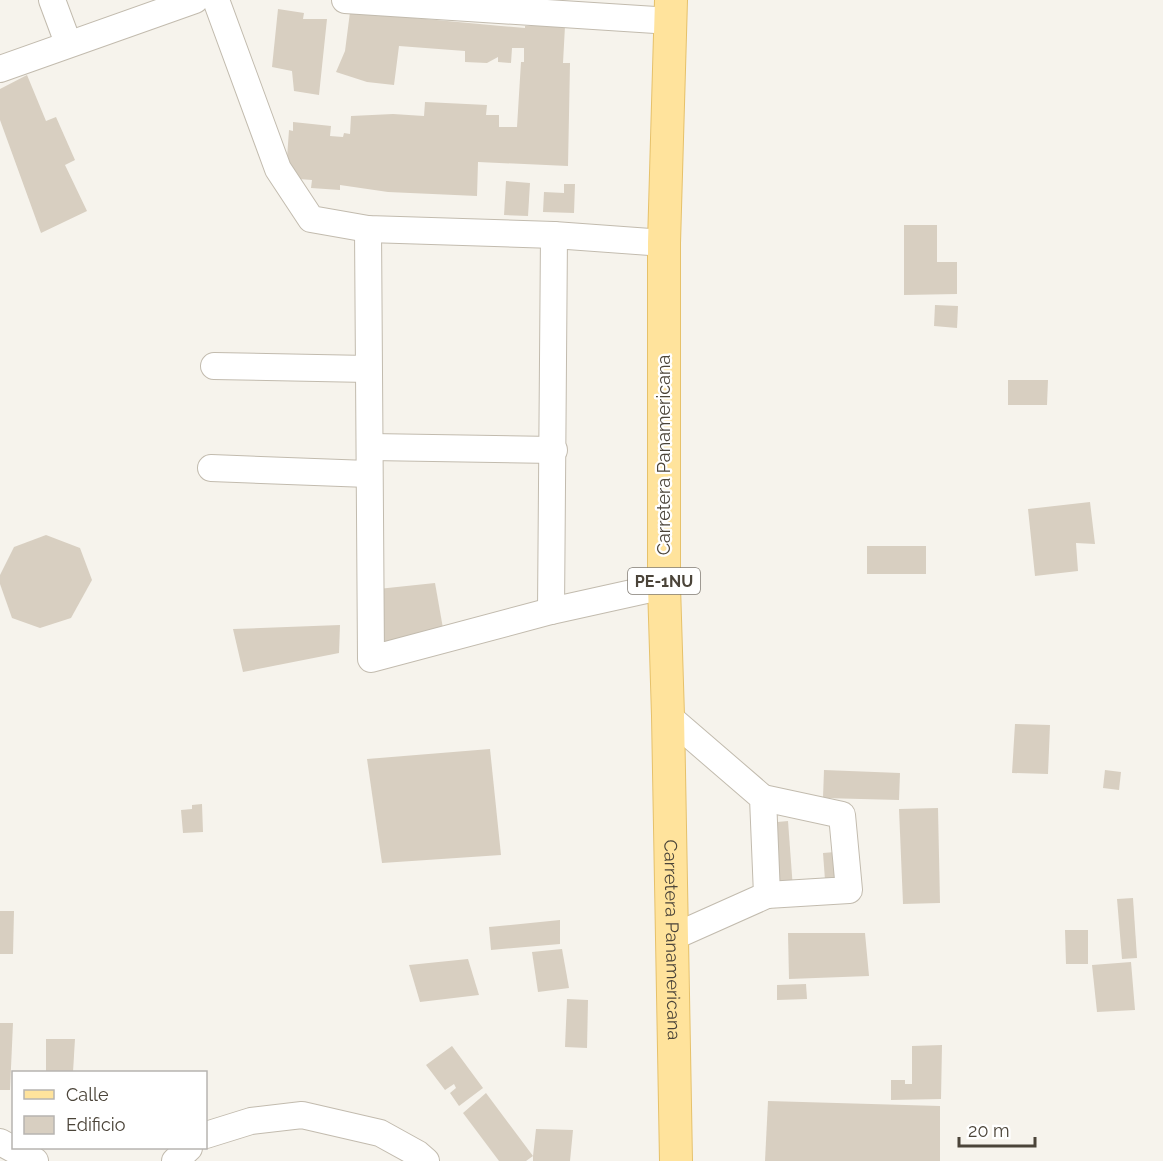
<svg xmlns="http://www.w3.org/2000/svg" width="1163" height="1161" viewBox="0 0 1163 1161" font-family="Raleway,sans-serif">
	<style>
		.building { fill: #d8cfc1 }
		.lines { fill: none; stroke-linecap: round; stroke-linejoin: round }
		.minor-casing { stroke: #c2bbae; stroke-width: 28 }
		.major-casing { stroke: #e6c16a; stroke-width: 34 }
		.minor { stroke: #fff; stroke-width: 26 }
		.major { stroke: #ffe39c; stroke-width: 32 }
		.labels { text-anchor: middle; stroke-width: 4.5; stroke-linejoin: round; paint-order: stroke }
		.shield { fill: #fff; stroke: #817c74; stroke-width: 1.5 }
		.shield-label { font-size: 16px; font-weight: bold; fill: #4b4439 }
		.street-label { font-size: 18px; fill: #4b4439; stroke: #fff }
	</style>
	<rect width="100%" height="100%" fill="#f6f3ec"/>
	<g class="building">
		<polygon points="278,9 304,13 303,19 327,19 319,95 294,91 292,71 272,67"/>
		<polygon points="350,12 501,26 525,28 525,26 565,26 563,63 570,63 568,166 478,162 477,196 388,192 340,185 340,190 311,188 312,180 299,179 291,171 287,158 289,130 293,131 293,122 331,126 330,136 343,137 344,133 350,134 351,116 393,114 424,116 425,102 487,105 486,115 499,115 499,127 517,127 521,62 524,62 524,48 512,48 511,63 498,62 498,57 487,63 465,62 465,51 399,46 394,85 367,82 336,72 345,51"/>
		<polygon points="27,75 46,121 56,117 75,160 65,165 87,211 41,233 0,120 0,89"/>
		<polygon points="506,181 530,183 528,216 504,215"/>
		<polygon points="564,184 575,184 574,213 543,212 544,192 564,193"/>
		<polygon points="904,225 937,225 937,262 957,262 957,294 904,295"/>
		<polygon points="935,305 958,306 957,328 934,326"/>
		<polygon points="1008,380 1048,380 1047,405 1008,405"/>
		<polygon points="1090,502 1095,544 1076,543 1078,571 1035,576 1028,509"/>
		<polygon points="46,535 80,548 92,580 71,618 40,628 12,618 0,584 0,575 14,547"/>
		<rect x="867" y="546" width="59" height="28"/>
		<polygon points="435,583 444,634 382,643 378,589"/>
		<polygon points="340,625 339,653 243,672 233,629"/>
		<polygon points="1015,724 1050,725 1048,774 1012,773"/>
		<polygon points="490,749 501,855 382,863 367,759"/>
		<polygon points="824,770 900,773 899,800 823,798"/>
		<polygon points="1105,770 1121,772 1119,790 1103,788"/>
		<polygon points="202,804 203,832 183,833 181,810 192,809 192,805"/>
		<polygon points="938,808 940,903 903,904 899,809"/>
		<polygon points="788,821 793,889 772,890 767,823"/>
		<polygon points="847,851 849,878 825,880 823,853"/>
		<polygon points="1133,898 1137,958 1122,959 1117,899"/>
		<polygon points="0,911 14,911 13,954 0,954"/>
		<polygon points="560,920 560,944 491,950 489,927"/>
		<polygon points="1065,930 1088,930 1088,964 1066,964"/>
		<polygon points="788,933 865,933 869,976 789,979"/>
		<polygon points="562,949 569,988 538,992 532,952"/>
		<polygon points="468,959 479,995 420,1002 409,965"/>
		<polygon points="1131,962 1135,1010 1097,1012 1092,965"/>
		<polygon points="806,984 807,999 777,1000 777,985"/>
		<polygon points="567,999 588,1000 587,1048 565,1047"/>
		<polygon points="0,1023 13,1023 10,1090 0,1090"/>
		<polygon points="46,1039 75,1039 73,1072 46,1072"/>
		<polygon points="942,1045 941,1099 891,1100 891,1080 905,1080 905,1084 912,1084 912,1046"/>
		<polygon points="452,1046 483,1088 459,1106 450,1093 456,1088 454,1084 445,1090 426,1065"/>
		<polygon points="486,1093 533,1156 536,1129 573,1130 570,1161 533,1161 533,1156 526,1161 499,1161 463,1113"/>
		<polygon points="768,1101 940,1106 940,1161 765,1161"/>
	</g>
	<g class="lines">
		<defs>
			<g id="minor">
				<polyline points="52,0 68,43"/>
				<polyline points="216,0 278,169 311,219 368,229 554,235 664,243"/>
				<polyline points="345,0 671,21"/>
				<polyline points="0,69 195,0"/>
				<polyline points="368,229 371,659 551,611 664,586"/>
				<polyline points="214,366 368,369"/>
				<polyline points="371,447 554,450"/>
				<polyline points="211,468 368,474"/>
				<polyline points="551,611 554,235"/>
				<polyline points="668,716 763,798 767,895 673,937"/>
				<polyline points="763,798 842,815 849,890 767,895"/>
				<polyline points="206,1135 251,1121 302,1115 380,1133 418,1154 426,1161"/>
				<polyline points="0,1142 35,1161"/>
				<polyline points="175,1161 189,1148"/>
			</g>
			<g id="major">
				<path id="s1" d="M671 0 664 243V586L668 716 676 1161"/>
			</g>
		</defs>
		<use href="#minor" class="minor-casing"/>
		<use href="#major" class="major-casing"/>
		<use href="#minor" class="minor"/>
		<use href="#major" class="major"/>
	</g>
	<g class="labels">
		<rect class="shield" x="628" y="568" width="72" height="26" rx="4.5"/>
		<g class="shield-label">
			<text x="664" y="587">PE-1NU</text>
		</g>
		<g class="street-label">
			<text transform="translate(664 455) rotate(-90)" y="6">Carretera Panamericana</text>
			<text dy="6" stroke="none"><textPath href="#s1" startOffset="940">Carretera Panamericana</textPath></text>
		</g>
	</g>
	<rect x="12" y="1071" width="195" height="78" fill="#ffffff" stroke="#b7b4b0" stroke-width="1.5"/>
	<rect x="24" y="1090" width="30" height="9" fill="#ffe39c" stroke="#b7b4b0" stroke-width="1.5"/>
	<text x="66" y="1101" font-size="18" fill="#4b4439">Calle</text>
	<rect x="24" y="1116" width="30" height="18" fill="#d8cfc1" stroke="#b7b4b0" stroke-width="1.5"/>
	<text x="66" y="1131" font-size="18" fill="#4b4439">Edificio</text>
	<path d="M959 1137v9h76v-9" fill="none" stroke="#4b4439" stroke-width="3"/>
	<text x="968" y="1137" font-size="18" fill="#4b4439" stroke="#ffffff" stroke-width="4.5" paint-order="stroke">20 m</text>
</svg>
